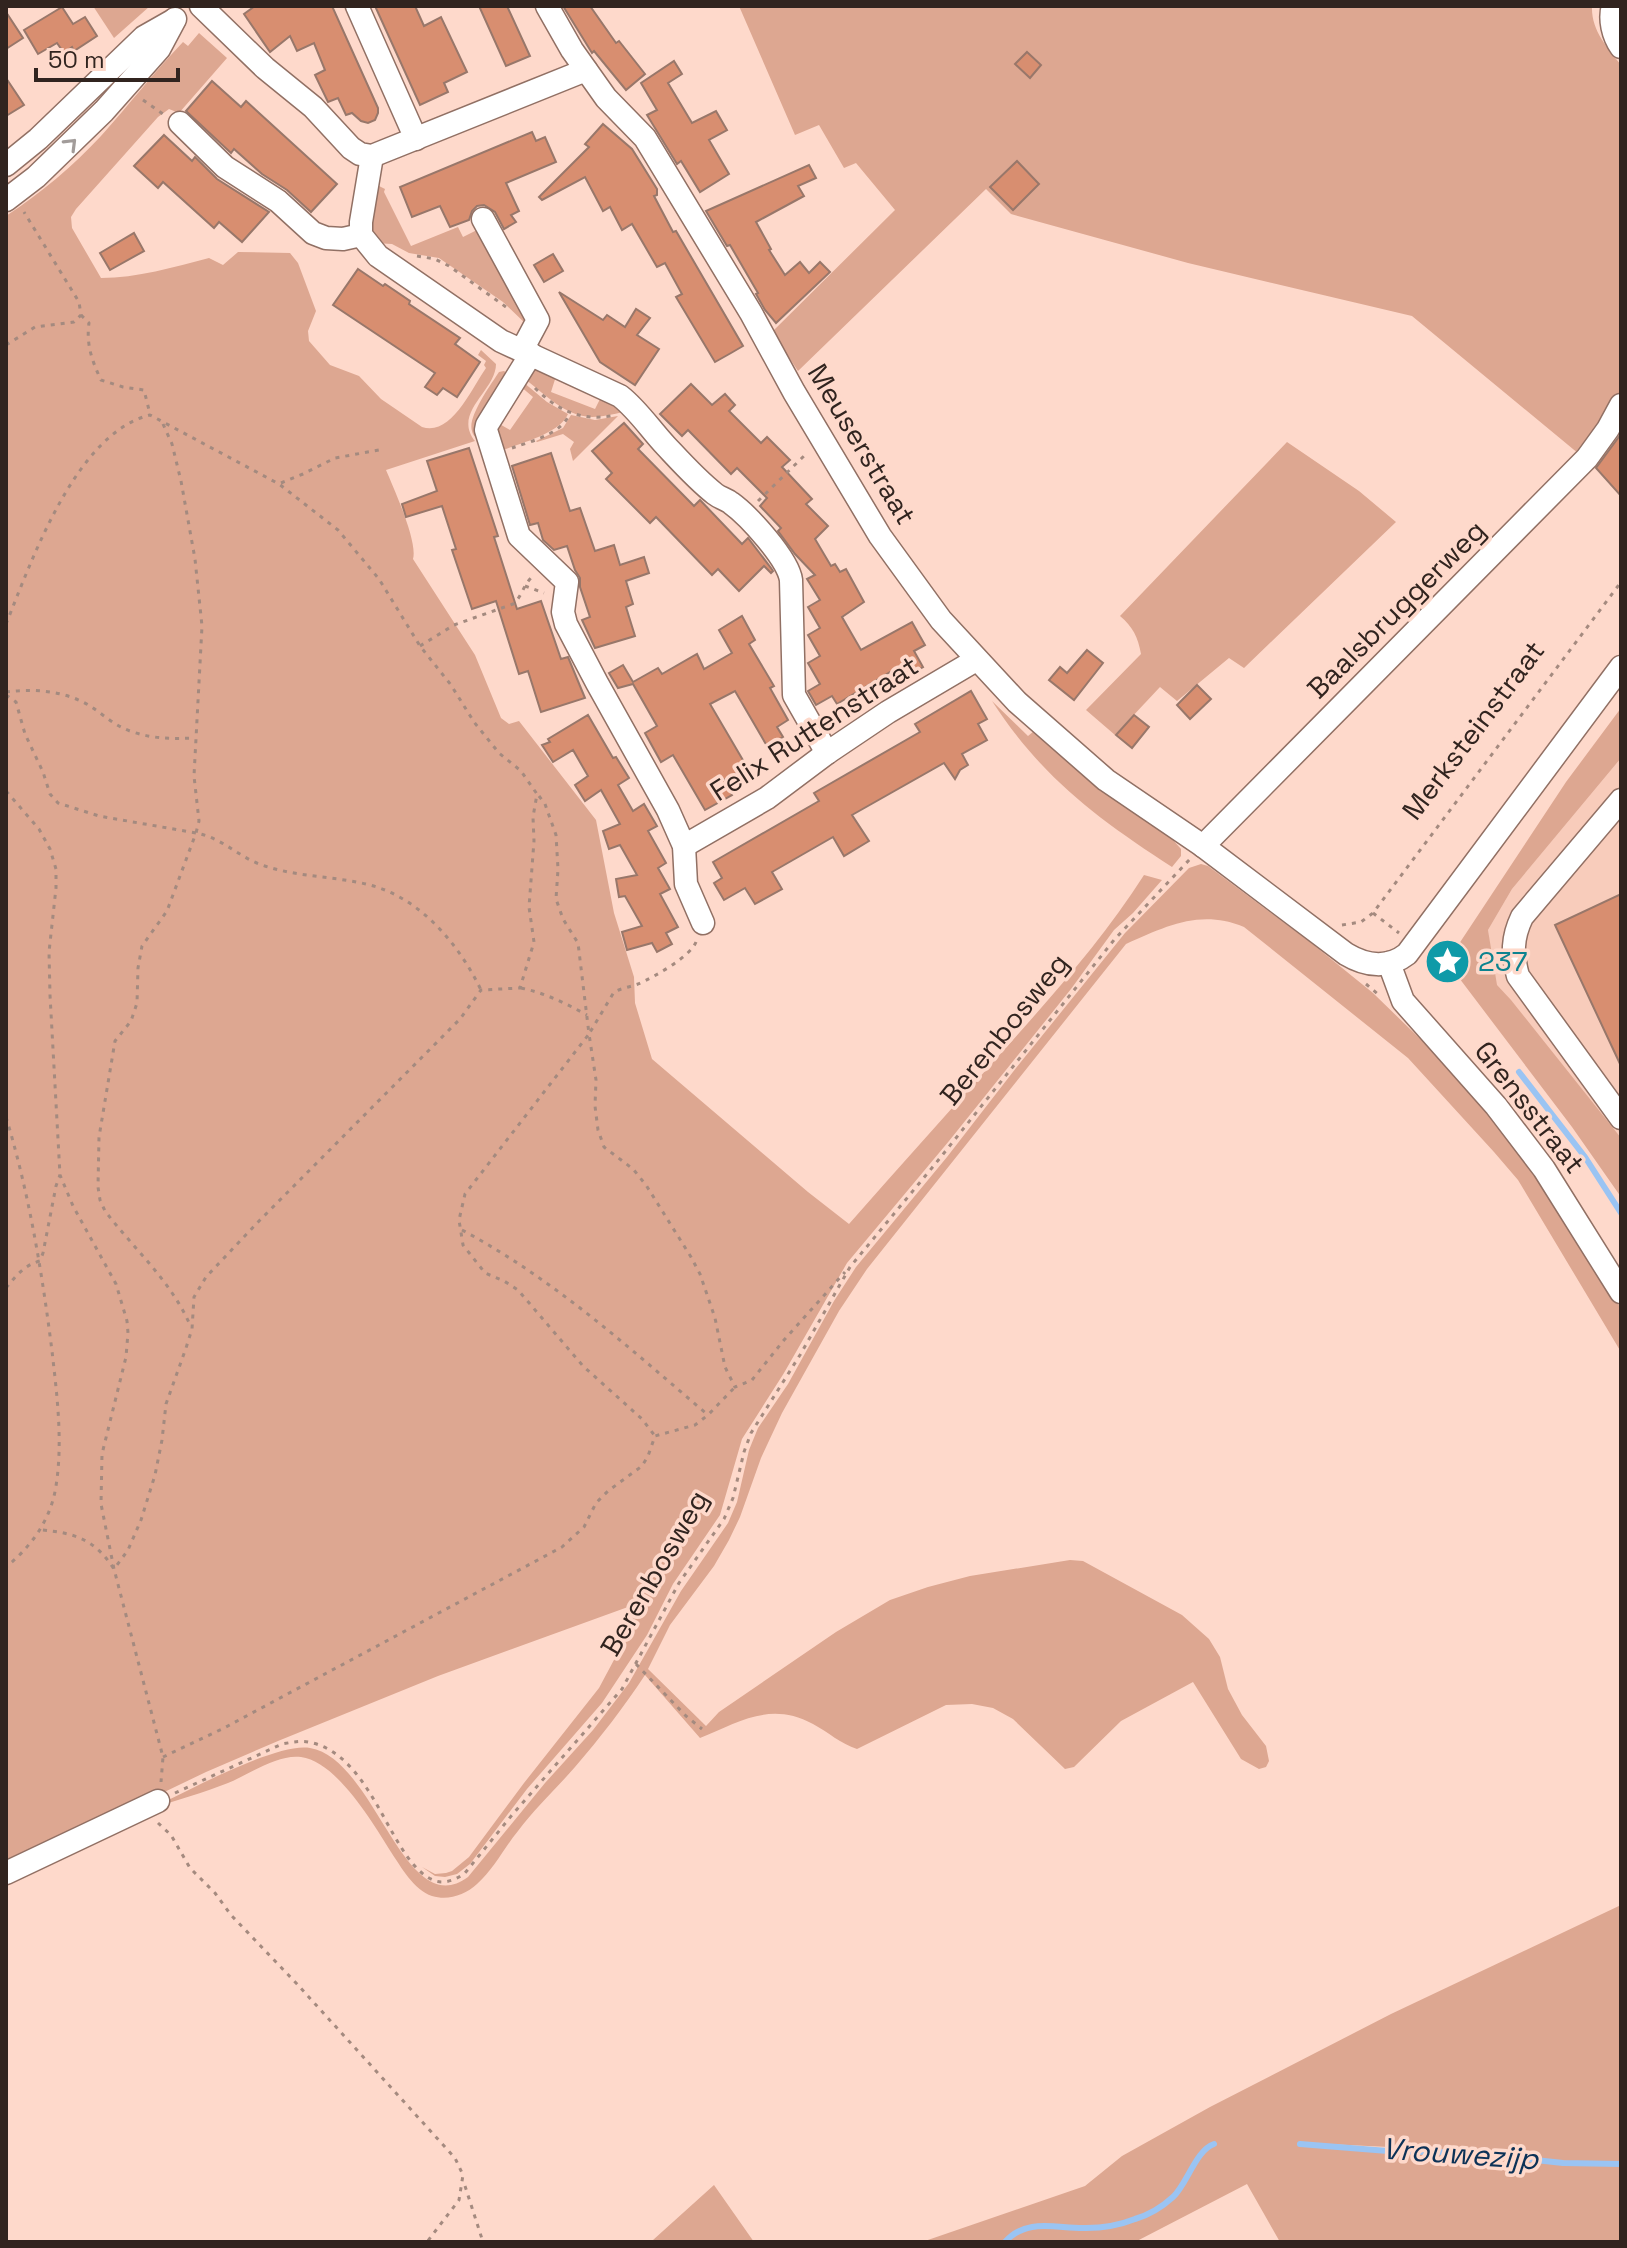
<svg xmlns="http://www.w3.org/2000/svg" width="1627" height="2248" viewBox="0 0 1627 2248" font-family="'Space Grotesk',sans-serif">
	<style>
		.built { fill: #f8ccbb }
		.green { fill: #dda791 }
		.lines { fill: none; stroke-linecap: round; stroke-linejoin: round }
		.stream { stroke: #9ac4f3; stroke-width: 6 }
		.building { fill: #d88e70; stroke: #98776a; stroke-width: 2 }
		.minor-casing { stroke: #917064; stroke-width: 25 }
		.path { stroke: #a48a7f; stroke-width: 3; stroke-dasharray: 4 6; stroke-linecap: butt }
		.minor { stroke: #fff; stroke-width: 22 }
		.oneway { stroke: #a29c9a }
		.labels { text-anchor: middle; stroke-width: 7; stroke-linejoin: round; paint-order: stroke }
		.street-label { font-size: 28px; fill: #31241f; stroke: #fed9cb }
		.culture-label { font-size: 28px; fill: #0d838f; stroke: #fed9cb; text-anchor: start }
		.water-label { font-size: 30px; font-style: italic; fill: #0c3257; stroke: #fed9cb }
	</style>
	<rect width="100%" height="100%" fill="#fed9cb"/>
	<polygon class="built" points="1621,758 1621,1157 1496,995 1488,930 1512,889"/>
	<g class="green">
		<polygon points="93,6 150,6 114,38"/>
		<path d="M739 6H1592C1591 30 1607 47 1621 65V390L1601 426 1579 454 1412 316 1188 263 1011 214 986 189 798 371 772 332 895 210 856 163 844 168 819 125 795 135Z"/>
		<path d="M199 33 227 58 179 113 169 109 158 117 76 209 71 217 72 228 101 278C137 278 174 267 209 258L223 265 238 252 290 253 298 263 316 311 308 331 309 341 330 365 359 376 381 399 422 427C451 437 472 388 486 368L484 365 486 361 478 355 481 350 496 364C496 391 452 412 475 441L386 470C394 489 418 542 413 559L475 655 501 718 509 724 519 721 596 820 614 913 634 977 635 1003 652 1059 808 1192 849 1224C900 1166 952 1108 1003 1051 1053 995 1104 938 1144 875L1162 880 1133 913 1114 930 1071 989 949 1141 847 1263 784 1373 742 1439 720 1515 673 1584 647 1635 602 1703 527 1789 470 1864 457 1874 445 1877 435 1876 422 1867 435 1874 446 1873 452 1871 469 1857 524 1783 599 1688 623 1643 634 1614 650 1599 438 1676 278 1741 206 1772 6 1868V216C41 193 73 166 101 136 129 105 154 72 183 42L188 46Z"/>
		<polygon points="377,185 385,189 384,192 411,246 458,227 463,237 481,228 533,319 527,325 503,302 439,258 409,253 392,244 374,243 369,230"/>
		<path d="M539 368 557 373 551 392 595 409 602 395 624 412C613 414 602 417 592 417 564 416 545 394 525 379L533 370Z"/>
		<path d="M504 371 511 376 485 445C480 441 473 437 472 431 467 417 492 383 499 372Z"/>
		<path d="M523 382 547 402 568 414C560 434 517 444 498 452L496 422 510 430 533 397 520 386Z"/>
		<polygon points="571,415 595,420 618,416 573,461 570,449 574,442 563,434 537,442 536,441 563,428"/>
		<path d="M1287 442 1359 491 1396 522 1244 668 1229 658 1177 701 1160 687 1115 735 1086 710 1141 654C1138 637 1133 627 1120 616Z"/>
		<path d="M992 701 1028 736 1034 731 1103 789 1173 840 1181 849V856L1172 867C1098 819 1041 777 992 701Z"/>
		<polygon points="1621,708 1621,758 1512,889 1488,930 1497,985 1511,1000 1621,1138 1621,1197 1572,1127 1447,962 1566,782"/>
		<path d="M1201 864 1208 866 1310 942 1373 993 1446 1064 1492 1116 1577 1233 1621 1309V1352L1518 1180 1494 1152 1408 1058 1244 927C1200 909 1167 926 1126 944L867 1269 839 1311 782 1413 761 1458 740 1517 729 1540 714 1566 670 1625 648 1669 706 1726 719 1712 836 1632 890 1600 928 1587 970 1576 1070 1560 1083 1561 1182 1615 1209 1639 1220 1657 1228 1689 1242 1715 1266 1746 1269 1761 1266 1767 1259 1769 1241 1759 1193 1682 1121 1721 1074 1767 1065 1769 1013 1719 993 1708 972 1704 946 1705 857 1749C841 1744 828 1732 813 1724 770 1701 739 1722 700 1738L645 1675C624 1707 600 1738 575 1767 556 1789 535 1808 518 1831 504 1848 494 1869 477 1884 465 1895 448 1901 432 1896 414 1890 401 1867 391 1852 373 1823 336 1761 301 1757 277 1754 250 1774 228 1783 203 1793 177 1800 152 1808 186 1792 277 1742 310 1748 376 1759 404 1924 468 1877L545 1783 593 1730 629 1683 681 1591 728 1523 737 1502 749 1450 758 1428 788 1384 834 1301 856 1267 947 1157 1016 1068 1125 933 1189 868Z"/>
		<polygon points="1621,1905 1621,2164 1550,2160 1473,2151 1305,2143 1306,2146 1421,2154 1471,2154 1587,2166 1621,2165 1621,2242 1280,2242 1247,2184 1135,2242 922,2242 1085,2186 1122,2156 1210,2107 1391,2014"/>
		<polygon points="714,2185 754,2242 650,2242 653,2240"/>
	</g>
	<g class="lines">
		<g class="stream">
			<polyline points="1519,1072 1585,1157 1621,1213"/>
			<polyline points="1300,2144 1388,2151 1473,2153 1563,2163 1621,2164"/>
			<path d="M1005 2242C1027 2217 1057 2229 1086 2228 1102 2228 1120 2225 1135 2219 1149 2215 1162 2207 1173 2197 1187 2184 1196 2150 1214 2144"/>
		</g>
	</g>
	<g class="building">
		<polygon points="255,6 332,6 378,108 378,113 375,120 368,123 361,121 352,113 346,115 338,98 328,102 315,75 325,70 314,43 297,51 290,36 270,52 244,14"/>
		<polygon points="375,6 415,6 424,26 441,17 467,72 444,83 448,92 420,105"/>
		<polygon points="479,6 507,6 530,56 506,66"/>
		<polygon points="563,6 590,6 616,43 619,41 645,74 626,90 594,51 592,53"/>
		<polygon points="62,7 73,24 85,17 97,36 74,51 72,47 64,53 57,43 38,54 24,30"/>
		<polygon points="6,12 23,38 6,49"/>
		<polygon points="1027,52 1041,65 1030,78 1015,64"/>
		<polygon points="674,61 682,74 668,83 692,123 716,111 727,130 709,140 729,174 700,192 681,161 677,164 647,115 657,110 641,83"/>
		<polygon points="6,78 24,105 6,116"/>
		<polygon points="212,81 241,107 246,101 337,184 311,212 287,190 262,174 234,149 231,153 186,111"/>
		<polygon points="603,124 632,149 657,189 657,195 654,196 673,232 676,231 743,346 731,353 715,362 676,297 682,294 665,263 657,267 632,224 622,230 610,207 603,211 585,177 542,200 539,197 589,147 585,144"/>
		<polygon points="532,132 536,141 545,137 556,162 506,183 519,211 511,215 516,222 504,229 495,212 484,205 477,206 472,211 469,220 450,227 440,206 412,217 400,187"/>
		<polygon points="164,135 192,161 195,157 217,179 269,212 242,242 219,222 214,228 163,182 158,188 134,166"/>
		<polygon points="1017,161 1039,184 1013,210 990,187"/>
		<polygon points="809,165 816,178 798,186 804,196 756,222 771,249 769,250 785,275 800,262 809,273 820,262 830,272 776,323 765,310 756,294 758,293 730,245 727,246 706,211"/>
		<polygon points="134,233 144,251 110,270 100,253"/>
		<polygon points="553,254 563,271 544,282 534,265"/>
		<polygon points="358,269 383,286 385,284 410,301 409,304 460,338 455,344 480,362 457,397 443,388 437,395 425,387 435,373 333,305"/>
		<polygon points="559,292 603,320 607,315 625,327 636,309 650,318 637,335 659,349 635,385 600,362"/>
		<polygon points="691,384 712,405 725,394 735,405 729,411 761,443 767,437 790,460 782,467 812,499 806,504 828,526 815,539 831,566 835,564 840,572 846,569 864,602 842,617 861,650 912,622 925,645 914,651 923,667 896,682 890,672 837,704 832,696 816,705 808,691 820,684 808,663 820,656 808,635 820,628 808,607 820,600 807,579 815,575 795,554 778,531 781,528 760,506 767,498 737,468 731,474 688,430 682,436 660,414"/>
		<polygon points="624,423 643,444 638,449 694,506 700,500 742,544 748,538 771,568 773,571 771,573 764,566 739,591 718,569 712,575 656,517 650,523 606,479 612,473 592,451"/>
		<polygon points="1621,434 1621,496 1596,468"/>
		<polygon points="469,448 498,536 494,537 517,609 541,601 561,659 568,657 585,698 541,712 528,671 519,674 496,601 472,609 452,550 456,549 442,506 406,517 402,504 437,491 427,461"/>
		<polygon points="551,453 570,511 580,508 595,551 614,545 620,565 644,557 649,573 626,581 633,604 626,607 635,636 595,648 582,620 590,617 580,587 580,578 575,570 567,546 554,550 543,540 538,523 530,525 512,466"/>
		<polygon points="742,616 755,640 749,644 774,686 770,688 788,720 777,727 783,737 767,746 735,691 710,704 747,767 724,780 732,795 705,810 673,755 661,762 645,733 657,726 633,684 618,688 609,673 623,665 633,682 658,668 662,674 697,654 704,669 732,653 719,630"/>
		<polygon points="1087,650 1103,663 1074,700 1049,680 1060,667 1067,673"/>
		<polygon points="1197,685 1211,699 1190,719 1177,705"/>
		<polygon points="971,691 987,719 978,724 987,740 962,754 968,765 960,770 955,779 944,763 852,815 869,841 844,856 833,837 772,872 782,889 755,904 745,888 724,900 714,883 722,878 713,862 819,801 814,793 920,732 915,724"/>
		<polygon points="588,715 613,758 616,757 629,778 618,785 633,811 644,804 657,826 648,831 666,863 658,868 670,889 660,894 678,927 666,933 672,944 657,952 652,943 627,950 622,932 642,926 625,896 619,897 616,879 637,875 620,845 609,849 603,831 620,824 601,790 585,801 575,785 588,776 573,750 553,762 542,745 550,742 548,739"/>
		<polygon points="1134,715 1149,727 1132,748 1116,735"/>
		<polygon points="1621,894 1621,1066 1555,925"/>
	</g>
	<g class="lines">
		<defs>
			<g id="minor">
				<polyline points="201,6 265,68 313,107 351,148 360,154 372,156 586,70"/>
				<polyline points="357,6 416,139"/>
				<path d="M547 6 572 50 606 98 645 138 751 313 794 392 880 536 941 620 1017 702 1106 780 1203 846 1346 954C1366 966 1388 969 1407 954L1621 667"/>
				<path d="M1613 6C1609 19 1613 36 1621 47"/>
				<polyline points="180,123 225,167 278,201 313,233 326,238 343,239 361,235"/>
				<path d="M372 156 361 222V235L378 256 501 341 620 396C638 410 650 429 666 446 681 462 697 480 715 494 720 498 726 499 731 503 749 516 788 559 791 580L794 695 827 753"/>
				<polyline points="6,165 38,139 144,37 174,20"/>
				<polyline points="6,200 36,177 104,111 159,49 175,19"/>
				<polyline points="483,219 538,320 522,350"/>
				<polyline points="531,354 487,425 486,430 519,536 567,582 563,612 566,624 597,683 668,810 684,846 686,884 703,923"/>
				<path d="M1621 800 1522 917C1512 938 1512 954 1518 976L1621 1118"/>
				<polyline points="684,846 767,798 827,753 888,712 976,660"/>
				<polyline points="1203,846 1587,458 1608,429 1621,405"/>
				<polyline points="1389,963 1403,1001 1496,1106 1544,1169 1621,1292"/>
				<polyline points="6,1873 158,1801"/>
			</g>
		</defs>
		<use href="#minor" class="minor-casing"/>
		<g class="path">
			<polyline points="143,100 163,114"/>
			<polyline points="417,256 435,259 449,266 506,307"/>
			<path d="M81 315 89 323C86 344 92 361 101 380L123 387 144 390 150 414"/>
			<polyline points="6,345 35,327 74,322 81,315 79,302 24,212"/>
			<path d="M535 388C557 410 580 421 611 416"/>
			<path d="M163 424 172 444 181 481 195 559 202 626 194 776 199 821 196 833C223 838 238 857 262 865 296 877 332 876 366 884 419 896 459 944 481 990"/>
			<path d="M512 448C532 441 562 434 570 413"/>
			<polyline points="281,483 303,474 335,458 379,450"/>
			<polyline points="758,501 807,453"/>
			<polyline points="525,586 544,593"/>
			<path d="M6 624C32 560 76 433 150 415L279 484 338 530 379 579 420 646 451 685 474 722 499 753 521 771 537 794 533 817 534 841 529 907 534 942 520 988 481 990 460 1019 259 1221 206 1277 194 1297 192 1329 186 1348 166 1404 162 1440 155 1475 141 1520 128 1550 114 1569C95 1540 76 1533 42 1530"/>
			<path d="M420 646 454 625 513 604C522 597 523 585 532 577"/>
			<path d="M6 692C34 688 66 691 90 706 104 715 116 727 133 732 154 739 173 739 194 738"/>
			<path d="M6 695 16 702 25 734 43 772 50 794 58 803 99 816 196 833 167 911 142 946 138 968 137 1003 131 1021 115 1041 99 1137 98 1187 100 1200 105 1211C134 1249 171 1281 190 1325"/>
			<polyline points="6,791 39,829 50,849 56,869 56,888 49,952 50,995 60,1175 73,1206 116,1284 127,1321 128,1333 126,1357 102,1454 101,1504 114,1569 163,1757 161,1782"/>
			<polyline points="539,796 545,804 556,835 558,869 556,899 563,919 578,943 589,1034 465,1194 459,1220 463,1245 485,1273 504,1281 518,1290 583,1366 642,1419 655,1436"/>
			<polyline points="1373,913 1399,933"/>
			<polyline points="1342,925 1361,922 1373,913 1621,582"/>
			<path d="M696 942C690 957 654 977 638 984 630 987 622 988 614 992L589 1034 596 1080 595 1106 598 1130 604 1147 633 1169 646 1185 691 1257 700 1274 715 1318 725 1367 735 1387 752 1380 784 1340 845 1272"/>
			<polyline points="1366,984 1379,995"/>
			<path d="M521 988C545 993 565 1003 587 1015"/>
			<path d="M6 1117C29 1193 42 1272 52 1351 57 1395 63 1442 56 1486 51 1519 32 1546 6 1567"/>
			<path d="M462 1230C555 1280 628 1347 708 1415"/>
			<path d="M6 1288C16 1276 24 1265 40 1261L43 1253 56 1186 60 1175"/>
			<polyline points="636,1664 686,1716 702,1729"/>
			<polyline points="163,1757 224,1728 562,1547 584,1527 596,1503 608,1491 642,1466 648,1456 655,1436 695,1425 708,1415 735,1387"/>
			<path d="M175 1793 282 1744C293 1742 303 1740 313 1743 377 1760 391 1867 436 1881 446 1884 457 1879 465 1873L512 1815 622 1689 679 1583 724 1519 733 1498 744 1452 751 1433 800 1355 850 1267 936 1163 1114 940 1190 859"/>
			<polyline points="158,1823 171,1835 190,1868 215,1893 231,1915 297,1984 455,2158 463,2175 459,2200 427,2242"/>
			<polyline points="465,2186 483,2242"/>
		</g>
		<use href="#minor" class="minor"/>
	</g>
	<defs><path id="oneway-chevron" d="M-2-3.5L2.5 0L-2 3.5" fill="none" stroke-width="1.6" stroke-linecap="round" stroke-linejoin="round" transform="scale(2)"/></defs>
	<use class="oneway" href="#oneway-chevron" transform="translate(71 144) rotate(-45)"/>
	<defs>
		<symbol id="sight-disc" viewBox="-11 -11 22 22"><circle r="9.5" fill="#0f9aa8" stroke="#fed9cb"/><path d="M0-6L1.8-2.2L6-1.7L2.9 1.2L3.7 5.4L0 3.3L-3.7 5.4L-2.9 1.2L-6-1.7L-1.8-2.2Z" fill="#fff"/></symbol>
	</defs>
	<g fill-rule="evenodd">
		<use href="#sight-disc" x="1422" y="936" width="51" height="51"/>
	</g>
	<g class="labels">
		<g class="street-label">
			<text transform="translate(862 444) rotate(59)" y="10">Meuserstraat</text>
			<text transform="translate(1396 609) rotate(-45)" y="10">Baalsbruggerweg</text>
			<text transform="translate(814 728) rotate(-33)" y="10">Felix Ruttenstraat</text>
			<text transform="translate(1473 730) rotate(-53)" y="10">Merksteinstraat</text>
			<text transform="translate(1004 1029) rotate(-51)" y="10">Berenbosweg</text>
			<text transform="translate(1530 1107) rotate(52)" y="10">Grensstraat</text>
			<text transform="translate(654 1573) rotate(-60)" y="10">Berenbosweg</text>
		</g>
		<g class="culture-label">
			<text x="1478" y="971">237</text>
		</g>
		<g class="water-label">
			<text transform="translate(1460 2154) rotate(4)" y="10">Vrouwezijp</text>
		</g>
	</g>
	<rect width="1627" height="2248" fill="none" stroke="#31241f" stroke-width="16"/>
	<path d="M36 68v12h142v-12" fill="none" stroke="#31241f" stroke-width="4"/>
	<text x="48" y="68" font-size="24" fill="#31241f" stroke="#fed9cb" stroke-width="6" paint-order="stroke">50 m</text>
</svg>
